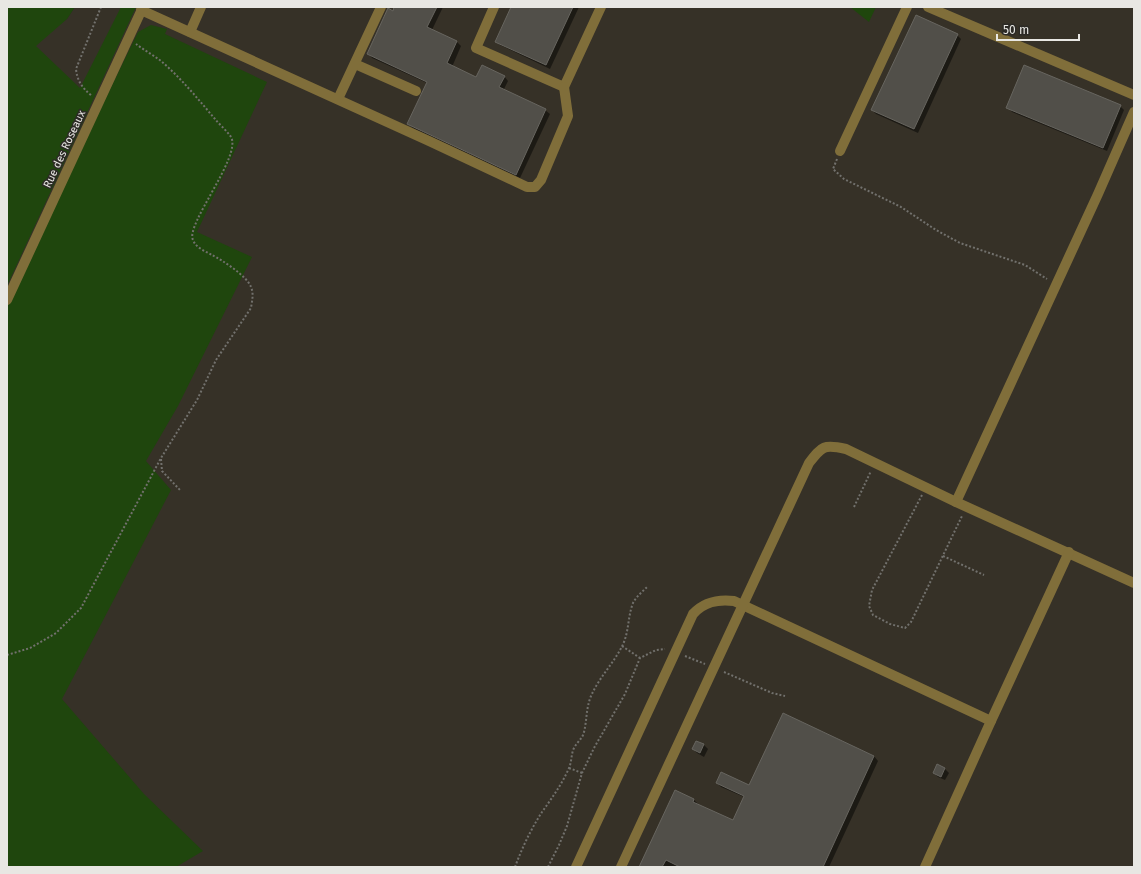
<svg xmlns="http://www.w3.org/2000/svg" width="1141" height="874" viewBox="0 0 1141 874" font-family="'Fira Sans',sans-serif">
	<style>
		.built { fill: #363127 }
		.green { fill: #1f460d }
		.shadow { fill: #0007 }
		.building { fill: #514f49; stroke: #67655f }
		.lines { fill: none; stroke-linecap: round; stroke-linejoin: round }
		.path { stroke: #72716d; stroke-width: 2; stroke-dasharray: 2 2; stroke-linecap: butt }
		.minor { stroke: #806e3a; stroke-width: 10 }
		.labels { text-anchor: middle; stroke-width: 3; stroke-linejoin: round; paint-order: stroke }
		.street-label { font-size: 11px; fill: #e8e7e3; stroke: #2c2a26 }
	</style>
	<rect width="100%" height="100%" fill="#2c2a26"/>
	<polygon class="built" points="75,7 1134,7 1134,867 7,867 7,58 67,19"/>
	<g class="green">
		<polygon points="7,7 75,7 67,19 36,46 80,88 121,7 136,7 7,286"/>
		<polygon points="850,7 876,7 869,22"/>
		<polygon points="151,25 167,29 165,34 267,82 197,232 252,257 178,406 146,461 171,490 62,699 144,794 203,851 176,867 7,867 7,300 138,32"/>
	</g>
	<g class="shadow">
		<polygon points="395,7 443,7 432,30 457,42 461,46 452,67 477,78 504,76 508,81 503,91 545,110 550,114 520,178 413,128 409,124 427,83 372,58 368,53"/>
		<polygon points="512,7 579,7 550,69 500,45 496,41"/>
		<polygon points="957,35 961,39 918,133 876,114 872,110"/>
		<polygon points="1120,106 1124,110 1107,151 1012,112 1008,107"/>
		<polygon points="783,714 874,756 878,761 829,867 641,867 694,800 698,804 697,805 733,822 744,797 721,787 717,783 750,787"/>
		<polygon points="696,742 704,745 708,749 704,757 697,753 693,749"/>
		<polygon points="938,766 945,769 949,773 945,780 938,777 934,773"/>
	</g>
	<g class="building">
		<polygon points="394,7 437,7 427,27 457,41 447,63 476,77 482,65 505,76 499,87 546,109 516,175 407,124 427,82 367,54 388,8 393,11"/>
		<polygon points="511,7 573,7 546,65 495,42"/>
		<polygon points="916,15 958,34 914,129 871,110"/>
		<polygon points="1024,65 1121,105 1103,148 1006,108"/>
		<polygon points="783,713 874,756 823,867 680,867 666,860 662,867 639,867 675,790 694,799 693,802 733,820 744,796 716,783 721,772 749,785"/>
		<polygon points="696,741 704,744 700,753 692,749"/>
		<polygon points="937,764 945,768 941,777 933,773"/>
	</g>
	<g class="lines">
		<g class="path">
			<path d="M91 95C82 88 77 80 76 69L101 7"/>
			<polyline points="837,159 833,169 844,179 901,207 936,230 960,243 1025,265 1047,279"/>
			<polyline points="161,459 162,471 180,490"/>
			<polyline points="922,495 872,590 869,606 873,615 890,624 905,628 911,622 962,516"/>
			<polyline points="854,507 871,471"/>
			<polyline points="943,556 984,575"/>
			<polyline points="622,646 640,658"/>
			<path d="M7 655 30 648 56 633 81 608 161 458 197 400 216 360 251 308C252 301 254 294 251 287 247 276 222 260 212 255 205 251 196 248 193 240 185 225 242 156 231 137 227 131 220 125 215 119 198 99 181 78 161 61 153 55 144 50 136 44"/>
			<polyline points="685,656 705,664"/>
			<polyline points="724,672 772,693 785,696"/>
			<polyline points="569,768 582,773"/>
			<path d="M515 867C522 848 531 829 542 812 552 798 562 784 569 768 572 761 571 754 574 748 577 742 583 738 584 732 587 720 586 708 591 696 599 677 616 661 624 642 629 629 628 616 633 603 636 597 642 592 647 587"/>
			<polyline points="548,867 559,845 567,826 582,773 594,748 625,694 640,658 656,650 665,649"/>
		</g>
		<g class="minor">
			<polyline points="494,7 476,48 564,87 601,7"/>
			<polyline points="928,7 1134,95"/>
			<polyline points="141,10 429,141 527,187 535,187 541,180 568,116 564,87"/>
			<polyline points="190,32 201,7"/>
			<polyline points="355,64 416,91"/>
			<polyline points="338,99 381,7"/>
			<polyline points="840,151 907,7"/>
			<path d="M7 300C53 203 97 104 143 7"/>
			<polyline points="956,502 1098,194 1134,112"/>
			<path d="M576 867 693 614C704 602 717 599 734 601L991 721"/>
			<path d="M621 867 809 463C822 446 824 444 846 449L956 502 1134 583"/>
			<polyline points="925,867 991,721 1069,552"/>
		</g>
	</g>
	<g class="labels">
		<g class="street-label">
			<text transform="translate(64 149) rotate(-65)" y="4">Rue des Roseaux</text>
		</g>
	</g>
	<rect width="1141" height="874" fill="none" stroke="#e8e7e3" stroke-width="16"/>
	<path d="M997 34v6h82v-6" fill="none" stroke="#e8e7e3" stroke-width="2"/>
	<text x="1003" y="34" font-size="12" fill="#e8e7e3" stroke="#2c2a26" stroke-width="3" paint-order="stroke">50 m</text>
</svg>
